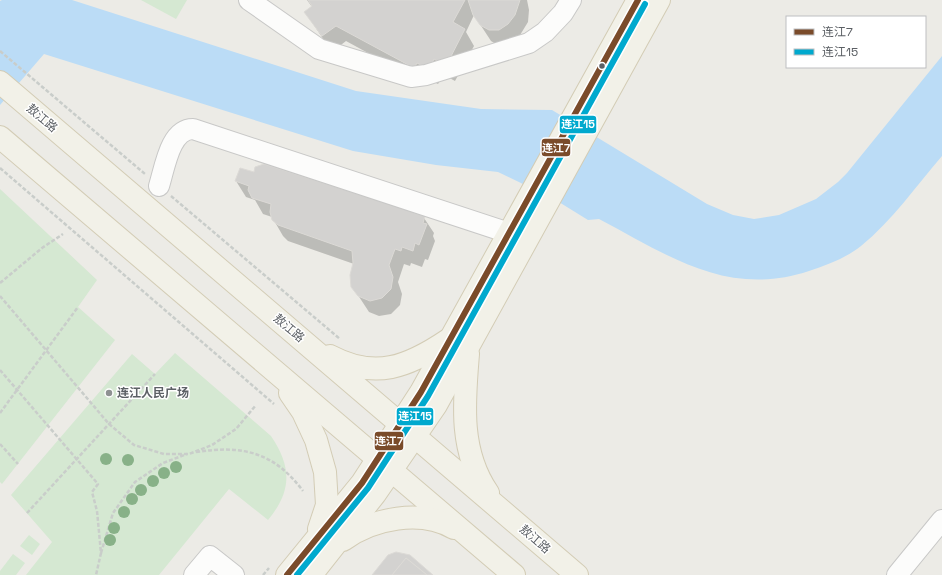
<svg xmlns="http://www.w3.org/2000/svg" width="942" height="575" viewBox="0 0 942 575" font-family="'Space Grotesk','Noto Sans SC',sans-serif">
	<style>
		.green { fill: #d5e8d2 }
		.water { fill: #bbdcf6 }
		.shadow { fill: #0003 }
		.building { fill: #d3d2d0; stroke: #dcdad6 }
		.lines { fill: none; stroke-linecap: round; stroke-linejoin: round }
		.minor-casing { stroke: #c8c8c7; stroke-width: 22 }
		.major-casing { stroke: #d3ccb5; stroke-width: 24 }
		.path { stroke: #c9cdca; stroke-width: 2.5; stroke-dasharray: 4 2; stroke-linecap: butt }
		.minor { stroke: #fcfcfb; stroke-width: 20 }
		.major { stroke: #f2f1e8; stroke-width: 22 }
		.bus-1-casing { stroke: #fff; stroke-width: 9 }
		.bus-2-casing { stroke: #fff; stroke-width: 9 }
		.bus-1 { stroke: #7a4b2a; stroke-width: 6 }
		.bus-2 { stroke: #00a9ce; stroke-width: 6 }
		.tree { fill: #88b188 }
		.bus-dot { fill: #5c6065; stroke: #fff; stroke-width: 1.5 }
		.poi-dot { fill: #8e9192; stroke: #fff; stroke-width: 1.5 }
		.labels { text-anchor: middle; stroke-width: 3; stroke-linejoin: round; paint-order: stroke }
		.street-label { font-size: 12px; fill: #5c6065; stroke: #fff }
		.poi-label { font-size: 12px; font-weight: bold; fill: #5c6065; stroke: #fff; text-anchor: start }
		.line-badge { stroke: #fff; stroke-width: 1.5 }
		.badge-label { font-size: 11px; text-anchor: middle; font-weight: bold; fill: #fff }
	</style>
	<rect width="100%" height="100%" fill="#ecebe6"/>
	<g class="green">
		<polygon points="141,0 187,0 176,19"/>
		<polygon points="0,189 97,280 78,307 115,340 2,484 0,482"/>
		<path d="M175 353 271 436C292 467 292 491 268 520L229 489 159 575H26L52 542 11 495 132 354 155 374Z"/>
		<polygon points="29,535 40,544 32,555 20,546"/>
		<polygon points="13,554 25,563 16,575 0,575 0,571"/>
	</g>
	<path class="water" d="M2 0H72L356 91 481 109 552 110 707 204 733 215 754 219 779 215 816 199 838 182 847 173 942 56V156C916 186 892 221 861 246 846 258 827 265 809 271 728 298 669 256 599 219L588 220 554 199 498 172 436 165 353 151 44 54 0 105V1Z"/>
	<g class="shadow">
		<polygon points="307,0 527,0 529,10 528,22 517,40 499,46 491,41 474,15 466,32 474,46 455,81 444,75 438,84 426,78 423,83 346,41 332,52 305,12 312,7"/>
		<polygon points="236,181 396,208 416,206 434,233 433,236 435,241 428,260 425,259 422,267 411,263 410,266 404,264 398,282 402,294 400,305 391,314 379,316 369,312 352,286 354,264 288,241 283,236 272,217 263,214 255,200 246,197"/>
	</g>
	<g class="building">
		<polygon points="308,0 465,0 453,22 465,29 446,66 434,59 429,69 417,63 414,68 336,26 322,36 304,12 312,6"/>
		<polygon points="468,0 520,0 515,15 508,24 499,30 489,30 480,25 473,15"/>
		<polygon points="264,164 395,206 397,199 417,205 414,213 425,216 423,223 427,224 419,245 415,243 413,251 402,247 401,251 395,249 389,265 393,277 391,289 382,298 370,301 358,296 351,287 350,275 353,263 352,251 278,225 272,220 270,212 271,204 252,198 248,190 249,186 235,181 240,168 254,172 255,167"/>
		<polygon points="396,552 410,555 433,575 427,575 406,558 392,575 372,575 388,555"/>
		<polygon points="406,558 427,575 392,575"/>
	</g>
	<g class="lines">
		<defs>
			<g id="minor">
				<polyline points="249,0 319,49 411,77 426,75 529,43 545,32 563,13 571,0"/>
				<path d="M159 186C165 167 170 129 193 129L509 233"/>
				<polyline points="194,575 210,556 234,575"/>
				<polyline points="897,575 942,520"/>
			</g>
			<g id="major">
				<polyline points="0,82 577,575"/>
				<polyline points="0,137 514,575"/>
				<path d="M468 354C464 402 459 451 488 493"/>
				<path d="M330 356C375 380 408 367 448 340"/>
				<polyline points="290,393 303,412 316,440 325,472 327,505 319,529"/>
				<path d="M343 540C373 518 421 509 454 528"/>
				<polyline points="287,575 362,483 421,392 638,0"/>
				<polyline points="311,575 375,494 436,405 659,0"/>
			</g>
		</defs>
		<use href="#minor" class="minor-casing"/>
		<use href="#major" class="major-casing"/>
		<g class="path">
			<polyline points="0,51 145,174"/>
			<polyline points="0,168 274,404"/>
			<polyline points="171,196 340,339"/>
			<polyline points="0,283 42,248 63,234"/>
			<polyline points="0,296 109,424 134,445 164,454 189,454 212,445 236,429 256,405"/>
			<polyline points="0,370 98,484 92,492 97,511 101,553 96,575"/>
			<polyline points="0,413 78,307"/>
			<polyline points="0,444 18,464"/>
			<path d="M196 452C243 445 274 452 303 491"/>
			<polyline points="27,513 155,374"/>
			<polyline points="101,553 113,513 135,482 163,463 187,454"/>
			<polyline points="263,575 269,568"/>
		</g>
		<use href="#minor" class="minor"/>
		<use href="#major" class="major"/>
		<defs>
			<polyline id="bus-1" points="287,575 362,483 421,392 638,0"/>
			<polyline id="bus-2" points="297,575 368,488 428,396 645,4"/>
		</defs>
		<use href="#bus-1" class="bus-1-casing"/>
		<use href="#bus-2" class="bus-2-casing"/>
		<use href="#bus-1" class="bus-1"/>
		<use href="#bus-2" class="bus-2"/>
	</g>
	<g class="tree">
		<circle cx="106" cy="459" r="6"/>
		<circle cx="128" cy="460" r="6"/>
		<circle cx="176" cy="467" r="6"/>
		<circle cx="164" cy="473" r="6"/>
		<circle cx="153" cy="481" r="6"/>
		<circle cx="141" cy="490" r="6"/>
		<circle cx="132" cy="499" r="6"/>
		<circle cx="124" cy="512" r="6"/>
		<circle cx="114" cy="528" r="6"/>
		<circle cx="110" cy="540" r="6"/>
	</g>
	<circle class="bus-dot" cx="602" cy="66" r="3.5"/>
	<circle class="poi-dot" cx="109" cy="393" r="4"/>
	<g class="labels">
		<g class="street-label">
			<text transform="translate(42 118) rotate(40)" y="4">敖江路</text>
			<text transform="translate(289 328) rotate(40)" y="4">敖江路</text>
			<text transform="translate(535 539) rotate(41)" y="4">敖江路</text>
		</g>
		<g class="poi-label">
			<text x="117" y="397">连江人民广场</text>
		</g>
	</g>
	<g class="line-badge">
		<rect x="559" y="115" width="38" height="19" rx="4" fill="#00a9ce"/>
		<rect x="541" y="138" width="30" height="19" rx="4" fill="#7a4b2a"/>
		<rect x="396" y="407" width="38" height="19" rx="4" fill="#00a9ce"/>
		<rect x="374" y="431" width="30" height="20" rx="4" fill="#7a4b2a"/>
	</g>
	<g class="badge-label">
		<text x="578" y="128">连江15</text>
		<text x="556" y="152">连江7</text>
		<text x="415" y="420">连江15</text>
		<text x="389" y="445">连江7</text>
	</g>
	<rect x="786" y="16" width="140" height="52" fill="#ffffff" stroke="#bebfc1"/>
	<rect x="794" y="29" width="20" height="6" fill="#7a4b2a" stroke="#bebfc1"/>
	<text x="822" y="36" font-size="12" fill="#5c6065">连江7</text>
	<rect x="794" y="49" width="20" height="6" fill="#00a9ce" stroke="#bebfc1"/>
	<text x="822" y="56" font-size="12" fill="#5c6065">连江15</text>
</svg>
